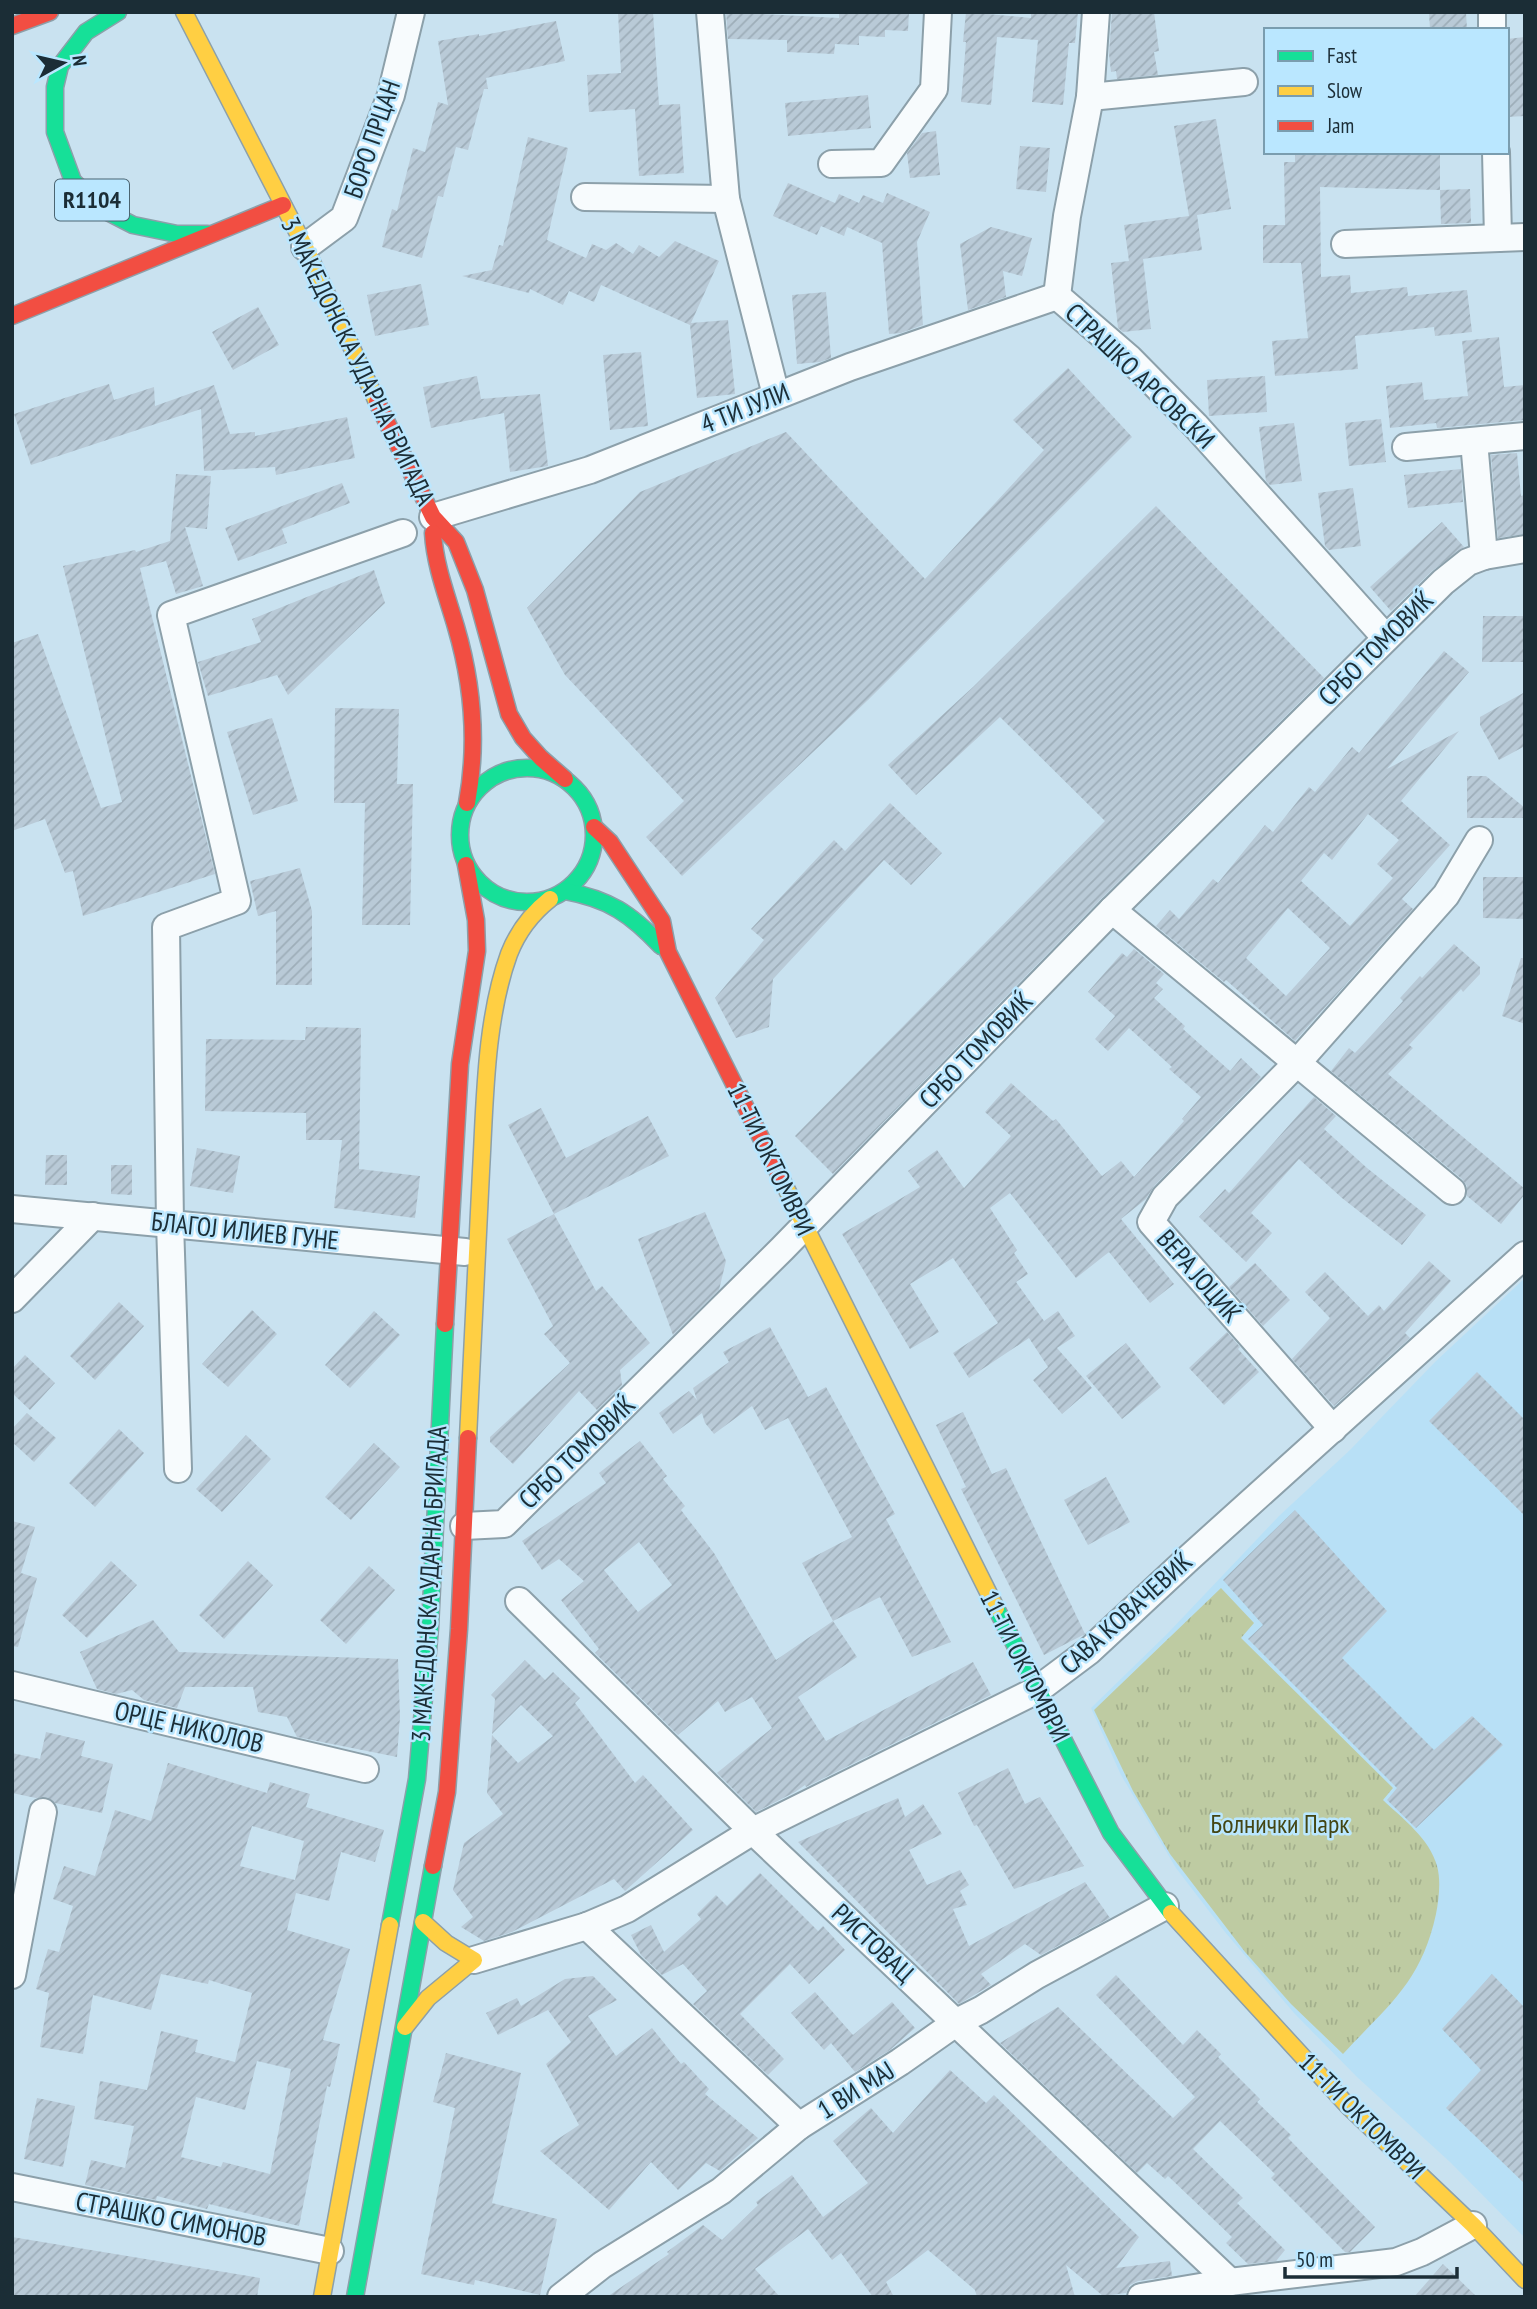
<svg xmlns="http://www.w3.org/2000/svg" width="1537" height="2309" viewBox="0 0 1537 2309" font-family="'PT Sans Narrow',sans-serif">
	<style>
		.built { fill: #b8e0f6 }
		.park { fill: url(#park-tufts) }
		.building { fill: url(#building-hatch); fill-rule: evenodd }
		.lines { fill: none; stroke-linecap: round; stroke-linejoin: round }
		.street-casing { stroke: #8ca0aa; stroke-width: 30 }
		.fast-casing { stroke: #8ca0aa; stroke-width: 19 }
		.slow-casing { stroke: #8ca0aa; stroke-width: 19 }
		.jam-casing { stroke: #8ca0aa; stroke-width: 19 }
		.street { stroke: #f7fbfd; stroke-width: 26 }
		.fast { stroke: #16e098; stroke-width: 16 }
		.slow { stroke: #ffcf43; stroke-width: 16 }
		.jam { stroke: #f24e42; stroke-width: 16 }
		.labels { text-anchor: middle; stroke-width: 5; stroke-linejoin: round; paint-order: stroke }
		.shield { fill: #bae7ff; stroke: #4b6572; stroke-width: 2 }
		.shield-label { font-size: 24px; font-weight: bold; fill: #1b2d36 }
		.street-label { font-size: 26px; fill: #1b2d36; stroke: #bae7ff }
		.park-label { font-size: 26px; fill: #434513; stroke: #bae7ff }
	</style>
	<defs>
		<pattern id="park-tufts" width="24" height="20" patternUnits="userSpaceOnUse" patternTransform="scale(1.75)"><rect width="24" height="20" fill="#becba2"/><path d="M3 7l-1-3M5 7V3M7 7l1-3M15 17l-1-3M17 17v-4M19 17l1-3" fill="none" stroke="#a3af8c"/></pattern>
		<pattern id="building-hatch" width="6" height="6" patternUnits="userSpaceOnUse" patternTransform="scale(1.75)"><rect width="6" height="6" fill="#b9cad7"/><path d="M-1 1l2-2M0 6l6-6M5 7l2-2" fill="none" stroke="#9eaeb9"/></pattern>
	</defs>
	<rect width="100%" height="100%" fill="#c9e2f0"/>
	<polygon class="built" points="1525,1278 1525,2238 1450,2162 1357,2077 1294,2013 1225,1932 1176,1868 1121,1775 1091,1708 1168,1633 1279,1516 1350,1450 1436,1361"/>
	<path class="park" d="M1221 1588 1254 1623 1241 1638 1393 1788 1383 1800C1402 1818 1430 1839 1437 1866 1441 1880 1439 1899 1436 1914 1421 1983 1388 2005 1343 2054L1291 2004 1245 1952 1170 1854 1133 1791 1094 1710Z"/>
	<g class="building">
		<polygon points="618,12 653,12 659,105 680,104 684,173 639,176 635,109 589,112 587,75 621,73"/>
		<polygon points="726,12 839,18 839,12 909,12 908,31 885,30 885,37 859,36 859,45 835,44 834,54 787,52 787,40 728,39"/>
		<polygon points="966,12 1031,18 1031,12 1078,12 1075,43 1069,43 1063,105 1032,102 1038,40 997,37 991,105 961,102 966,42 963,42"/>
		<polygon points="1112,12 1154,12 1159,51 1154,52 1158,75 1117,79 1116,71 1111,72 1109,54"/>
		<polygon points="1429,12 1466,12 1467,30 1430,30"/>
		<polygon points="556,21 565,61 486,78 488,89 484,89 468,150 456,147 443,197 438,196 422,258 382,247 392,209 397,211 413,148 425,152 438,102 448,105 438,41 479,34 479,36"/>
		<polygon points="1525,37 1525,116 1507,117 1507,39"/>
		<polygon points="868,95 871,128 788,136 785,103"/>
		<polygon points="1216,119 1231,209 1197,215 1202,250 1143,259 1151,329 1123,332 1118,328 1111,263 1129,261 1124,225 1189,216 1174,126"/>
		<polygon points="936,131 940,175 910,178 907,153 922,133"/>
		<polygon points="528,137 568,148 547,240 586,258 592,244 606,250 616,243 633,254 639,245 659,257 675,241 719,261 691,323 728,320 735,394 697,398 690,325 601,285 594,302 569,291 563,305 530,289 529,293 462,276 492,270 499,245 503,246"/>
		<polygon points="1020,146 1050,148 1046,192 1016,189"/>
		<polygon points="1295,152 1380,154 1381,152 1440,152 1440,190 1320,187 1321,277 1350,275 1351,293 1407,287 1408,296 1467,290 1472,332 1435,336 1434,327 1355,336 1358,369 1275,376 1272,341 1308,338 1301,263 1263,263 1263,225 1285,225 1284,162 1295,162"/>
		<polygon points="788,183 835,203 839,194 859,203 863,195 883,203 887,193 930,212 917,242 923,325 901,333 889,334 882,243 847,227 844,236 821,226 817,235 773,216"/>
		<polygon points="1470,189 1471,223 1441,224 1440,190"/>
		<polygon points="991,227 1032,238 1022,276 1003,271 1006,297 968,310 960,244"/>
		<polygon points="421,284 429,325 375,336 367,295"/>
		<polygon points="826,292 831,358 820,362 797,364 792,295"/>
		<polygon points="258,307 279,345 233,370 212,332"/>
		<polygon points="1499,337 1504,387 1525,385 1525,420 1437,428 1436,423 1390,428 1386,386 1422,382 1424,400 1468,396 1462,341"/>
		<polygon points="641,352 648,426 610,430 603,355"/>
		<polygon points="1068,368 1132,437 868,700 682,876 646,837 684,801 565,675 527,608 640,492 786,432 925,579 1044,450 1013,420"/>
		<polygon points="477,376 481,399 540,394 548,466 510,472 504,413 431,428 423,387"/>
		<polygon points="1265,376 1267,412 1209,416 1207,380"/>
		<polygon points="109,384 114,400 154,387 155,406 214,385 230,434 255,432 255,436 347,417 355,458 276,475 275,467 204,471 201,409 31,465 14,414"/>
		<polygon points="1381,419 1386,462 1349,466 1345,423"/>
		<polygon points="1294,423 1302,481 1270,485 1266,481 1259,427"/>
		<polygon points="1517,453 1521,496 1525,495 1525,534 1498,538 1491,455"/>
		<polygon points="1461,469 1463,502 1408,508 1404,475"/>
		<polygon points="176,474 211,476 207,529 185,527 203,586 176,594 166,561 140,568 215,874 83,916 73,871 65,873 45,819 12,831 12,643 38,634 101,808 122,802 63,566 135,550 136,552 170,541"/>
		<polygon points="342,483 350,503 282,529 287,543 238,561 225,528"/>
		<polygon points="1353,488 1361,546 1329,550 1325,546 1318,493"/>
		<polygon points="1156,506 1324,678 1101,899 833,1174 795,1136 1105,821 1000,717 916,795 888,765 973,687"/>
		<polygon points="1442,522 1464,547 1432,571 1391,611 1370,587"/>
		<polygon points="374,570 385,603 288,695 277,675 208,696 198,662 261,642 252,619"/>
		<polygon points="1483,616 1525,616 1525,662 1482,662"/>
		<path d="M1444 651 1469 672 1387 769 1459 731 1401 801 1450 845 1402 899 1413 909 1295 1041 1226 980 1224 982 1156 926 1170 910 1179 919 1213 879 1218 883 1265 825 1273 832 1309 787 1315 792 1352 747 1359 753ZM1368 814 1399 840 1377 864 1393 878 1350 926 1301 881 1324 853 1332 860ZM1288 908 1330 948 1286 996 1246 958Z"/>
		<polygon points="1525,692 1525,746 1499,760 1480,725 1480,717"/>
		<polygon points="335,708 399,709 397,784 413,784 410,925 362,925 365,803 334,803"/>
		<polygon points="272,718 298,801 253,815 227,732"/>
		<polygon points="1467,776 1486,776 1525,808 1525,818 1467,818"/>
		<polygon points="890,803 942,853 911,885 884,860 773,979 769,1027 736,1038 715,998 764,940 751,929 834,840 845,851"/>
		<polygon points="300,868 312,911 312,985 276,985 276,911 258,916 250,881"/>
		<polygon points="1483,877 1525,877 1525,919 1483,918"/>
		<polygon points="1454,944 1480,967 1480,974 1463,992 1461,989 1409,1045 1413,1048 1388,1074 1525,1189 1525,1194 1501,1224 1467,1196 1467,1186 1462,1179 1331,1071 1349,1048 1355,1053 1403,1001 1400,998 1420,976 1422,978"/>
		<polygon points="1134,949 1164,974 1156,983 1163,989 1154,998 1185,1026 1183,1029 1230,1071 1241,1058 1261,1077 1154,1186 1146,1199 1121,1219 1174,1284 1150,1303 1109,1252 1076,1278 1010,1193 990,1208 1017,1250 1014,1253 1028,1274 1016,1282 1044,1321 1058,1311 1075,1336 1057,1348 1092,1388 1062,1414 1033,1380 1048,1367 1029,1338 969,1378 953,1353 998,1323 953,1258 910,1284 939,1332 910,1349 842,1234 920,1187 908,1171 937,1150 964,1188 1011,1136 985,1112 1011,1083 1053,1121 1056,1119 1102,1176 1121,1161 1134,1177 1184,1121 1182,1119 1201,1097 1169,1069 1172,1067 1129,1028 1108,1051 1095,1039 1115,1016 1088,992 1122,953 1127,957"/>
		<polygon points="1521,958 1525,958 1525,1024 1502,1016"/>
		<polygon points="306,1027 361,1028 359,1169 420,1176 415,1218 334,1208 342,1140 306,1140 306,1113 205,1111 206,1039 305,1040"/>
		<polygon points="1314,1097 1336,1116 1324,1129 1367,1168 1426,1215 1402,1245 1342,1198 1299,1159 1251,1213 1272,1233 1246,1262 1199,1217 1225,1189 1229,1193"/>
		<polygon points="541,1108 566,1158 648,1116 669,1156 554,1214 508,1125"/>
		<polygon points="197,1148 240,1156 233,1193 190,1186"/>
		<polygon points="46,1155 67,1155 67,1185 45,1185"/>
		<polygon points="111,1165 132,1165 132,1195 111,1194"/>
		<polygon points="705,1212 726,1261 719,1290 673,1335 638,1239"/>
		<polygon points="554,1214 596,1291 602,1286 650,1343 620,1370 622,1385 597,1410 579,1391 513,1464 490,1442 490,1437 570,1363 544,1334 553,1326 507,1239"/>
		<polygon points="1429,1261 1451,1281 1405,1333 1410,1338 1334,1406 1292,1359 1330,1318 1305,1292 1325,1272 1368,1316 1379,1305 1384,1311"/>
		<polygon points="1255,1263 1290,1300 1263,1326 1229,1287"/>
		<polygon points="119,1302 144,1326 95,1380 70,1356"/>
		<polygon points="252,1310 277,1334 228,1387 202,1364"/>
		<polygon points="374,1311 400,1335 350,1388 325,1365"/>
		<polygon points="770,1327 808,1397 826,1387 895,1514 886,1519 951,1642 912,1657 880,1597 833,1621 802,1563 852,1537 788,1418 765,1430 752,1406 714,1434 705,1423 702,1413 673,1434 659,1413 689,1391 697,1400 693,1388 729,1362 723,1352"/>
		<polygon points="1227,1332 1240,1347 1238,1349 1259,1372 1224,1405 1189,1368"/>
		<polygon points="1126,1343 1161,1387 1122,1419 1086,1376"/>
		<polygon points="25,1355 55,1383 30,1410 12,1393 12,1369"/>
		<polygon points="1477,1372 1525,1420 1525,1516 1429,1421"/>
		<polygon points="963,1412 992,1474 1006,1468 1085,1634 1044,1655 961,1489 966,1487 936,1425"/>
		<polygon points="27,1413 56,1438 34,1462 12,1442 12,1429"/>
		<polygon points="119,1429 144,1453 95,1507 69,1483"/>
		<polygon points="246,1435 271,1459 222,1512 196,1489"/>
		<path d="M640 1441 667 1476 663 1479 685 1506 681 1510 714 1553 776 1660 833 1621 857 1657 798 1697 826 1741 973 1662 991 1695 806 1787 805 1785 795 1792 756 1812 717 1773 772 1728 752 1697 725 1712 718 1701 678 1735 595 1653 599 1649 561 1600 584 1581 559 1559 542 1570 522 1541 606 1483 599 1473ZM639 1542 672 1585 638 1612 604 1570Z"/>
		<polygon points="374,1443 400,1467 351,1520 325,1497"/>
		<polygon points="1106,1477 1130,1522 1088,1545 1064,1500"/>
		<polygon points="1295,1510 1387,1611 1342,1658 1434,1750 1472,1716 1503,1745 1416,1828 1387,1800 1397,1788 1248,1639 1263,1625 1223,1580"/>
		<polygon points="12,1521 35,1527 21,1573 37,1578 18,1647 12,1646"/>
		<polygon points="111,1561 137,1585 87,1638 62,1615"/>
		<polygon points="248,1561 273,1585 224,1639 199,1615"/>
		<polygon points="369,1566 395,1590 346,1644 320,1620"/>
		<polygon points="153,1620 179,1652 398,1659 400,1717 397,1757 297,1737 287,1717 258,1712 253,1687 185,1687 177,1708 144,1700 132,1690 116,1694 97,1689 80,1652"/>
		<polygon points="525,1660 545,1680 553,1672 580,1698 575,1703 635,1783 643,1775 693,1830 625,1891 614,1879 512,1932 484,1941 461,1927 473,1917 453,1890 464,1843 503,1814 487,1793 492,1735 518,1763 553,1736 521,1705 492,1734 495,1699 491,1695"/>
		<polygon points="46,1732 85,1741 81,1756 113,1764 102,1813 55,1803 47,1797 36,1798 12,1793 12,1753 40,1759"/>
		<path d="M168 1763 267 1793 270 1782 310 1794 306 1807 384 1830 375 1862 341 1852 329 1901 296 1893 287 1930 350 1949 323 2040 340 2044 330 2087 327 2086 299 2226 209 2204 207 2209 157 2196 156 2200 85 2185 91 2160 125 2168 134 2126 94 2119 100 2081 147 2090 161 2031 198 2040 195 2052 235 2062 252 1993 209 1980 208 1984 161 1974 151 2010 93 1995 83 2054 40 2047 49 1993 36 1989 48 1949 59 1952 73 1906 53 1899 64 1866 95 1876 115 1810 151 1821ZM252 1826 304 1841 295 1880 240 1866ZM257 2061 291 2069 270 2174 223 2162 221 2167 181 2157 196 2097 245 2110Z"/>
		<polygon points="1008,1768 1025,1804 1040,1797 1084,1866 1014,1889 977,1825 974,1826 958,1793"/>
		<polygon points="898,1798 905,1817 923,1804 942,1834 909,1850 927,1885 960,1870 969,1885 960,1891 967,1905 953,1909 969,1946 1085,1882 1110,1918 1041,1955 1025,1944 981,1974 991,1985 959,2004 798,1842"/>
		<polygon points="760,1873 818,1931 823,1926 845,1950 809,1984 790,1964 740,2014 784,2059 768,2075 693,2004 707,1991 683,1964 662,1975 641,1955 631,1935 651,1925 664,1952 701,1919 697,1914 716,1895 727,1906"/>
		<polygon points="1492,1974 1525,2008 1525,2184 1446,2108 1481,2070 1442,2029"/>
		<polygon points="1116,1975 1183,2045 1197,2030 1221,2054 1218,2057 1260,2099 1257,2102 1291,2135 1288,2138 1375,2227 1350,2252 1345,2252 1271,2178 1275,2174 1220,2121 1193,2149 1243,2198 1237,2203 1285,2250 1276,2261 1248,2264 1226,2243 1232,2237 1168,2176 1165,2179 1147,2163 1137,2173 1000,2043 1058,2007 1173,2118 1195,2097 1096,1995"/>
		<polygon points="593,1976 617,2000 588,2016 616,2056 652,2028 681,2064 684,2062 709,2089 705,2094 758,2138 720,2171 706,2163 678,2190 651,2162 609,2210 540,2151 579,2125 546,2064 571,2042 548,2010 498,2035 486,2013 517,1998 521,2006 565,1979"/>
		<polygon points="815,1992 853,2035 892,2002 915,2028 890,2050 855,2072 831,2043 824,2050 791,2013"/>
		<polygon points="446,2053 521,2073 492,2203 557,2219 540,2295 475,2280 474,2285 421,2274 455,2108 433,2102"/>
		<polygon points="950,2070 986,2103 994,2095 1139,2237 1116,2268 1170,2261 1172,2276 1138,2281 1130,2285 1126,2293 1103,2296 1066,2265 1075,2297 977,2297 975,2290 928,2250 886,2282 894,2297 873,2297 841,2253 832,2260 808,2229 755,2269 780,2297 607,2297 669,2254 667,2252 703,2225 722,2240 758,2205 756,2202 792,2175 823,2217 868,2183 833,2141 871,2108 893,2133"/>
		<polygon points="37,2098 75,2106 63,2167 24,2159"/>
		<polygon points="12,2237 260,2278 257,2297 12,2297"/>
		<polygon points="1443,2264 1477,2297 1414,2297"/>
	</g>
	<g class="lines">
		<defs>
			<g id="street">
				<polyline points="710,12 726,199 776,395"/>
				<polyline points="1492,12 1492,30"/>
				<polyline points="1090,97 1244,82"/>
				<polyline points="1496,152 1498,238"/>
				<polyline points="832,164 881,163 934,89 938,12"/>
				<polyline points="585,197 726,199"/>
				<polyline points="1345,244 1525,237"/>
				<polyline points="305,247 344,218 391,95 411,12"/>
				<polyline points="1057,296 1129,358 1195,425 1386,638"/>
				<polyline points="1057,296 1067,216 1090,97 1096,12"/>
				<polyline points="1474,441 1484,556"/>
				<polyline points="1406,447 1525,436"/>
				<polyline points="433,517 590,470 850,367 1057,296"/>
				<polyline points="1112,910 1452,1191"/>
				<polyline points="12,1209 465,1252"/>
				<polyline points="12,1299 93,1216"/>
				<polyline points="1333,1429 1151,1222 1165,1197 1296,1064 1446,895 1479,840"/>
				<polyline points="178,1469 170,1223 166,927 237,901 171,615 403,533"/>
				<polyline points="464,1526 504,1524 782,1249 1112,910 1443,582 1468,562 1484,556 1525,549"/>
				<polyline points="519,1601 753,1831 1230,2282"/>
				<polyline points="12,1685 365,1769"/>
				<polyline points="587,1926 799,2126"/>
				<polyline points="474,1960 587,1926 627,1909 753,1831 1037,1690 1089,1651 1189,1558 1525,1255"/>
				<polyline points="12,1975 43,1812"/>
				<polyline points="12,2187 330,2251"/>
				<polyline points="561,2297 602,2265 721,2191 799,2126 900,2062 957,2022 981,2010 1037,1975 1165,1906"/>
				<polyline points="1141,2297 1230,2282 1396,2262 1422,2252 1473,2225"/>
			</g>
			<g id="fast">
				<polyline points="118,12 86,32 60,66 55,87 55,132 73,181 100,208 133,225 177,234 208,234"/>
				<circle cx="527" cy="835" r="67"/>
				<path d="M565 891C609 899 631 914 661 946"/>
				<polyline points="996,1608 1111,1833 1171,1913"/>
				<polyline points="390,1925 417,1779 430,1627 445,1324"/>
				<polyline points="355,2297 433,1866"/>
			</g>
			<g id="slow">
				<polyline points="184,12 305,247 377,402"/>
				<polyline points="783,1182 996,1608"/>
				<path d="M468 1438C473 1349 477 1260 481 1171 485 1101 485 1020 509 954 518 931 531 914 550 899"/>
				<polyline points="1171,1913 1348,2106 1473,2225 1525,2280"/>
				<polyline points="405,2027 428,1998 474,1960 446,1943 423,1922"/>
				<polyline points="322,2297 390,1925"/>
			</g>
			<g id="jam">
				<polyline points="12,26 50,12"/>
				<polyline points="12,316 283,205"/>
				<polyline points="377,402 433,517 456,542 475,590 509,714 523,738 541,758 565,779"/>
				<path d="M433 533C435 566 447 596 456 627 473 685 478 743 467 803"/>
				<polyline points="594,827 610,842 662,921 668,952 783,1182"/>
				<polyline points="445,1324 460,1064 477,951 476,920 466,865"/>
				<polyline points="433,1866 447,1792 459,1629 468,1438"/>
			</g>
		</defs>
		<use href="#street" class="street-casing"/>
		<use href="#fast" class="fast-casing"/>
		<use href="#slow" class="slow-casing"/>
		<use href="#jam" class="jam-casing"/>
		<use href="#street" class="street"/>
		<use href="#fast" class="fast"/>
		<use href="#slow" class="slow"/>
		<use href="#jam" class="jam"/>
	</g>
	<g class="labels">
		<rect class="shield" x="55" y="179.5" width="74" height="41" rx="5"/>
		<g class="shield-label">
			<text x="92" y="208">R1104</text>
		</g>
		<g class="street-label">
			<text transform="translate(372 139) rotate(-71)" y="9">БОРО ПРЦАН</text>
			<text transform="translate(358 361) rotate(64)" y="9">3 МАКЕДОНСКА УДАРНА БРИГАДА</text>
			<text transform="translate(1140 376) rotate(44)" y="9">СТРАШКО АРСОВСКИ</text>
			<text transform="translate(745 408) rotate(-22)" y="9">4 ТИ ЈУЛИ</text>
			<text transform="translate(1376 648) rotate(-45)" y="9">СРБО ТОМОВИЌ</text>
			<text transform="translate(976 1050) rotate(-46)" y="9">СРБО ТОМОВИЌ</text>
			<text transform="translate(771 1159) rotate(64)" y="9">11-ТИ ОКТОМВРИ</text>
			<text transform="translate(245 1231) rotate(6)" y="9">БЛАГОЈ ИЛИЕВ ГУНЕ</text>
			<text transform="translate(1199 1276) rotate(49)" y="9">ВЕРА ЈОЦИЌ</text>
			<text transform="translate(577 1452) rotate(-44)" y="9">СРБО ТОМОВИЌ</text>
			<text transform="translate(429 1584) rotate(-87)" y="9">3 МАКЕДОНСКА УДАРНА БРИГАДА</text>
			<text transform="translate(1126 1613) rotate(-42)" y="9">САВА КОВАЧЕВИЌ</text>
			<text transform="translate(1025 1666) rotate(63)" y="9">11-ТИ ОКТОМВРИ</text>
			<text transform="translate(189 1727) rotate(13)" y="9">ОРЦЕ НИКОЛОВ</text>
			<text transform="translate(873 1943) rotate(43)" y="9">РИСТОВАЦ</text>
			<text transform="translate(856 2090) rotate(-32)" y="9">1 ВИ МАЈ</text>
			<text transform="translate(1362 2116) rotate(45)" y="9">11-ТИ ОКТОМВРИ</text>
			<text transform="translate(171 2219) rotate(11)" y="9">СТРАШКО СИМОНОВ</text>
		</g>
		<g class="park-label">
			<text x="1280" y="1833">Болнички Парк</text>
		</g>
	</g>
	<rect width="1537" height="2309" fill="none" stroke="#1b2d36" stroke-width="28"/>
	<rect x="1264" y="28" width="245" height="126" fill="#bae7ff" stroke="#7a9daf" stroke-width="2"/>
	<rect x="1278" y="51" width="35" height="10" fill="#16e098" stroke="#7a9daf" stroke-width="2"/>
	<text x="1327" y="63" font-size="21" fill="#1b2d36">Fast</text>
	<rect x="1278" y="86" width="35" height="10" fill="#ffcf43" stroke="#7a9daf" stroke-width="2"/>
	<text x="1327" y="98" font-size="21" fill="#1b2d36">Slow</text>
	<rect x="1278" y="121" width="35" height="10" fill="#f24e42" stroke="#7a9daf" stroke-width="2"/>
	<text x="1327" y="133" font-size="21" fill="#1b2d36">Jam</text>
	<g transform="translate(63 63) rotate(82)" stroke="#bae7ff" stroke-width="5" paint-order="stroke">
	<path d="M0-5L12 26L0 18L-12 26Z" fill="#1b2d36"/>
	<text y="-10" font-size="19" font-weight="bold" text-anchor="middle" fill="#1b2d36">N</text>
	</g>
	<path d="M1285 2267v10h172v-10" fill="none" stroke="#1b2d36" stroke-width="3.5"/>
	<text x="1296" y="2267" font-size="21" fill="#1b2d36" stroke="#bae7ff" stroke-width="5" paint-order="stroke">50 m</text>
</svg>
